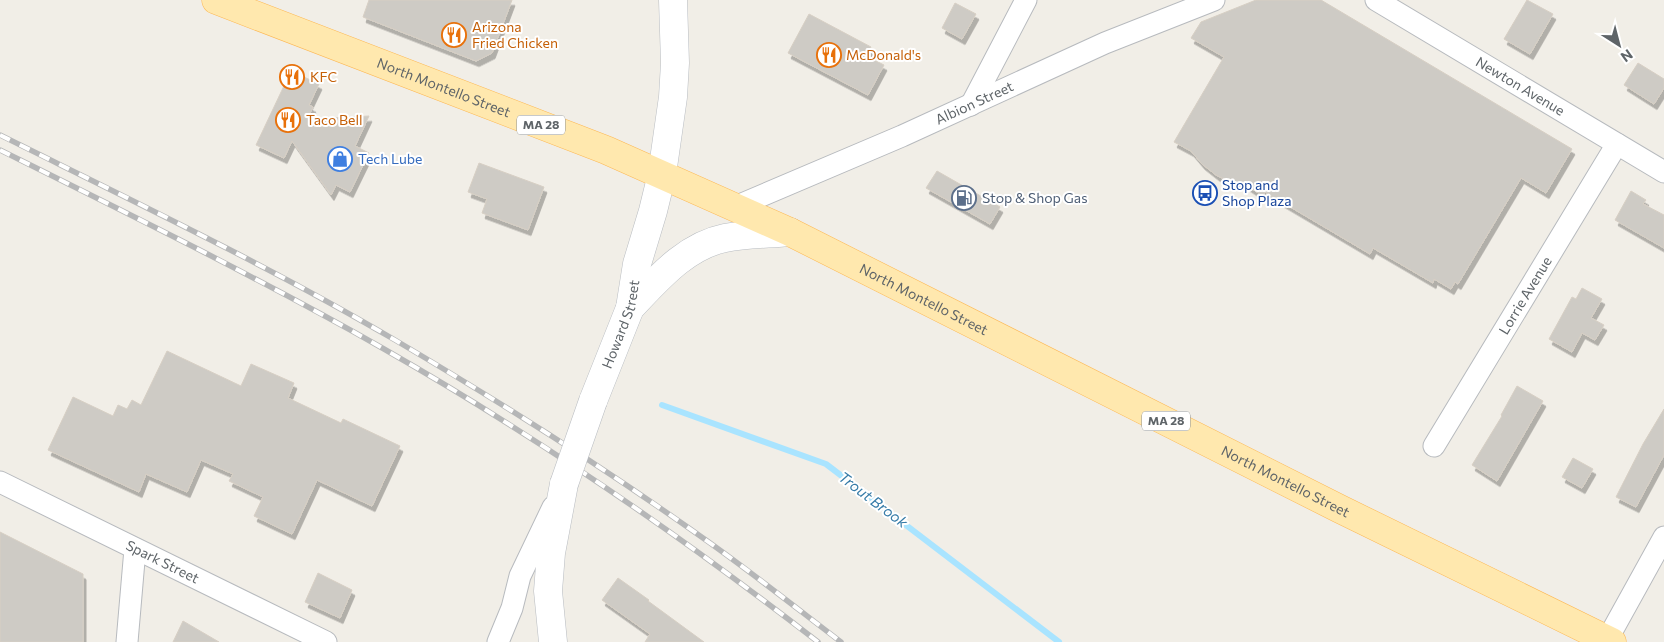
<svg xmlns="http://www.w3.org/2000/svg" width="1664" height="642" viewBox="0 0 1664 642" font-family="Commissioner,sans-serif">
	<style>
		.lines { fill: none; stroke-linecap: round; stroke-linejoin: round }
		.stream { stroke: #a9e4ff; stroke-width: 6 }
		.building { fill: #cecbc5; stroke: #d7cfc4; filter: url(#shadow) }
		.minor-casing { stroke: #b7babe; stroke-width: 23 }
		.secondary-casing { stroke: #b8bcc1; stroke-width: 29 }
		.primary-casing { stroke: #fdb854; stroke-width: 29 }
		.minor { stroke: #fff; stroke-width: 21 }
		.secondary { stroke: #fff; stroke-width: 28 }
		.primary { stroke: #ffe8ae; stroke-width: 28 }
		.rail-casing { stroke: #b5b6b7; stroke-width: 5.5 }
		.rail { stroke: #fff; stroke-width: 4; stroke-dasharray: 11; stroke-linecap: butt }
		.secondary-bridge-casing { stroke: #b8bcc1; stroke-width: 29; stroke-linecap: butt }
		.secondary-bridge { stroke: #fff; stroke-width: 28 }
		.labels { text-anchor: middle; stroke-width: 4; stroke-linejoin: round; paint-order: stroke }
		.shield { fill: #fff; stroke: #8e9295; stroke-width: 1 }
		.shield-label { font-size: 12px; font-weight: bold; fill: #5e6468 }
		.food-label { font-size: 14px; fill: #c56008; stroke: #fff; text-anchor: start }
		.street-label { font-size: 14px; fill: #5e6468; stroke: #fff }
		.shop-label { font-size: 14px; fill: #366cbe; stroke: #fff; text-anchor: start }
		.transit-label { font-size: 14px; fill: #164399; stroke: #fff; text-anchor: start }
		.service-label { font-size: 14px; fill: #4e5e75; stroke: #fff; text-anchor: start }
		.water-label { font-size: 15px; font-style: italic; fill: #377ca8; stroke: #fff }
	</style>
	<defs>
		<filter id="shadow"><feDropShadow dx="3" dy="5.5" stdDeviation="0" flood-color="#0004"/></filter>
	</defs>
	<rect width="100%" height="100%" fill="#f1eee7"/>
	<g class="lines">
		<polyline class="stream" points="662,405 826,464 1059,642"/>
	</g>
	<g class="building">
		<polygon points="369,0 512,0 492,53 476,61 363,17"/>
		<polygon points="1256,0 1321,0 1572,149 1546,193 1521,178 1458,284 1455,282 1451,289 1434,279 1433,283 1373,248 1370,254 1265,192 1263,196 1246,185 1230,182 1216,175 1202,164 1191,151 1174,142 1224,57 1191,38 1201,22"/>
		<polygon points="1527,0 1553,14 1530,54 1504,39"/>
		<polygon points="955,3 976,14 962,39 942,28"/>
		<polygon points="809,14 871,47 866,56 884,65 868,95 788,53"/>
		<polygon points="1638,63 1664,79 1664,88 1654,104 1624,85"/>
		<polygon points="291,71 319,84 309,105 313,107 307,119 369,116 355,146 369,153 350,192 336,185 331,195 292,141 284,158 256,145"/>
		<polygon points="479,163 544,187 528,230 482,213 487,199 468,192"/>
		<polygon points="937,171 1000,207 990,224 926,188"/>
		<polygon points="1631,191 1646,200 1643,204 1664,215 1664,248 1615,220"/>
		<polygon points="1582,288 1602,299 1591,318 1604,325 1595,340 1582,333 1572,352 1549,339 1572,297 1576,299"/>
		<polygon points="167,351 241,386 251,364 294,383 288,398 341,423 343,419 400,446 372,506 317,480 292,534 254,516 263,497 229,481 233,474 201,460 187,492 146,474 139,492 48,450 73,397 113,416 118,405 127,409 132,400 141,405"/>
		<polygon points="1517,386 1543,401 1497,481 1472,465 1502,416 1501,415"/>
		<polygon points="1664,409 1664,455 1636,507 1616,497 1643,444"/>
		<polygon points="1573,458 1593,469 1582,488 1562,477"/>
		<polygon points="0,532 83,574 83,642 0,642"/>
		<polygon points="318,573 352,590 340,618 305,602"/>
		<polygon points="618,578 649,600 648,601 704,642 645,642 650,634 602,600"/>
		<polygon points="183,621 219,642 173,642"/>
	</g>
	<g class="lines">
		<defs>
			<g id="minor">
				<path id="s1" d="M1376 0 1664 172"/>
				<polyline points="971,105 1026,0"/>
				<path id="s2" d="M735 207 902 136 1105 43 1214 0"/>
				<path id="s3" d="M1434 446 1617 144"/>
				<path id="s4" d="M0 482 326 642"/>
				<polyline points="1607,640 1664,537"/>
				<polyline points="127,642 135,549"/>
				<polyline points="498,642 512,608 520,576 553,507"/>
			</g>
			<g id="secondary">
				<path d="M630 308C657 280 685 246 725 238 746 234 769 234 790 232"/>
				<path id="s5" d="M593 401 630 308 637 264 653 211 662 174 673 97 675 63 673 0"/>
				<polyline points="553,642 548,591 551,553 564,484"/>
			</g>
			<g id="primary">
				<path id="s6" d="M216 0 606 150 790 232 1340 509 1612 642"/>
			</g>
		</defs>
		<use href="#minor" class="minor-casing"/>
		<use href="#secondary" class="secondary-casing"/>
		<use href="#primary" class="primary-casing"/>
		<use href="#minor" class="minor"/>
		<use href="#secondary" class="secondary"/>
		<use href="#primary" class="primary"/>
		<defs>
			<g id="rail">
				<path d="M0 135C133 201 267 265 395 340 500 402 603 467 703 538 750 571 795 607 841 642"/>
				<path d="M0 150C129 214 259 278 384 349 536 436 680 535 818 642"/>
			</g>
		</defs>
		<use href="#rail" class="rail-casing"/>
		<use href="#rail" class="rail"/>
		<defs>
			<polyline id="secondary-bridge" points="564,484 593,401"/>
		</defs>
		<use href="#secondary-bridge" class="secondary-bridge-casing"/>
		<use href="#secondary-bridge" class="secondary-bridge"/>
	</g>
	<defs>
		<symbol id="restaurant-ring" viewBox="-11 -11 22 22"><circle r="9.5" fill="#fff" stroke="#e8710a" stroke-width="1.5"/><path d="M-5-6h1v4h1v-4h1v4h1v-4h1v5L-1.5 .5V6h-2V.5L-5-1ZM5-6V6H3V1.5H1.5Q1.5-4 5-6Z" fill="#e8710a"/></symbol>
		<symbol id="shop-ring" viewBox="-11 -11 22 22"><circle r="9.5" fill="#fff" stroke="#3f7fe0" stroke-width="1.5"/><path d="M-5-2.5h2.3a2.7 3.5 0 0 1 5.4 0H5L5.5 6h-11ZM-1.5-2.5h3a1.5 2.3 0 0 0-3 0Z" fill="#3f7fe0"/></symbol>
		<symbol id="bus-ring" viewBox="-11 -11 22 22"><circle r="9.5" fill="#fff" stroke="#1a4fb4" stroke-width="1.5"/><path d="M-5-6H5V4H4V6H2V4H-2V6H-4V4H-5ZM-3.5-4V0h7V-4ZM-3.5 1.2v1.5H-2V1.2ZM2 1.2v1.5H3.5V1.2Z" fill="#1a4fb4"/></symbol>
		<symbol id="fuel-ring" viewBox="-11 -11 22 22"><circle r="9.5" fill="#fff" stroke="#5c6f8a" stroke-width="1.5"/><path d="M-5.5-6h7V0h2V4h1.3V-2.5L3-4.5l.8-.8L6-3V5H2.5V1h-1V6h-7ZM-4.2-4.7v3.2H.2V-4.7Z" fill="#5c6f8a"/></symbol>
	</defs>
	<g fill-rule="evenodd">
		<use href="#restaurant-ring" x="440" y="21" width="28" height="28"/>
		<use href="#restaurant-ring" x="815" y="41" width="28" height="28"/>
		<use href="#restaurant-ring" x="278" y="63" width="28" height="28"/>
		<use href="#restaurant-ring" x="274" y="106" width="28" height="28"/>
		<use href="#shop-ring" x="326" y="145" width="28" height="28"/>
		<use href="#bus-ring" x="1191" y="179" width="28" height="28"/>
		<use href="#fuel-ring" x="950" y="184" width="28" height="28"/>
	</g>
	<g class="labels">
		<g class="shield">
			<rect x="517" y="115.5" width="48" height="19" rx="4"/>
			<rect x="1142" y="411.5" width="48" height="19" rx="4"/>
		</g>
		<g class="shield-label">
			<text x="541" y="129">MA 28</text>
			<text x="1166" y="425">MA 28</text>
		</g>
		<g class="food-label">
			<text x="472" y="32">Arizona<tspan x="472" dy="16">Fried Chicken</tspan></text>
			<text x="846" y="60">McDonald's</text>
			<text x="310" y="82">KFC</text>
			<text x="306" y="125">Taco Bell</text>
		</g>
		<g class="street-label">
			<text dy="5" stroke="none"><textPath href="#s1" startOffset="168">Newton Avenue</textPath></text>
			<text dy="5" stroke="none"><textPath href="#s6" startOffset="244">North Montello Street</textPath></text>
			<text dy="5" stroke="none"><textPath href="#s2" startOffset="261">Albion Street</textPath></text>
			<text dy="5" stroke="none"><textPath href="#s3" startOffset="176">Lorrie Avenue</textPath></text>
			<text dy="5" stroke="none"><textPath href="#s6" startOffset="769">North Montello Street</textPath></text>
			<text dy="5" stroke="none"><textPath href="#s5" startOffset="82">Howard Street</textPath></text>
			<text dy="5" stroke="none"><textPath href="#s6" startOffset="1174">North Montello Street</textPath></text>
			<text dy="5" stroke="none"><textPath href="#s4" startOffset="181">Spark Street</textPath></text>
		</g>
		<g class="shop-label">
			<text x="358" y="164">Tech Lube</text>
		</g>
		<g class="transit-label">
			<text x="1222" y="190">Stop and<tspan x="1222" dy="16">Shop Plaza</tspan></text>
		</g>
		<g class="service-label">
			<text x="982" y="203">Stop &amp; Shop Gas</text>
		</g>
		<g class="water-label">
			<text transform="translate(873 500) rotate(37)" y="5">Trout Brook</text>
		</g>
	</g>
	<g transform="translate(1619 45) rotate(144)" stroke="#ffffff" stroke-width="4" paint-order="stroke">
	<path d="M0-4L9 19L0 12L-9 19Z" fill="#5e6468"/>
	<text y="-8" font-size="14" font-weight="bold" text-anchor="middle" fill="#5e6468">N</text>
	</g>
</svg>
